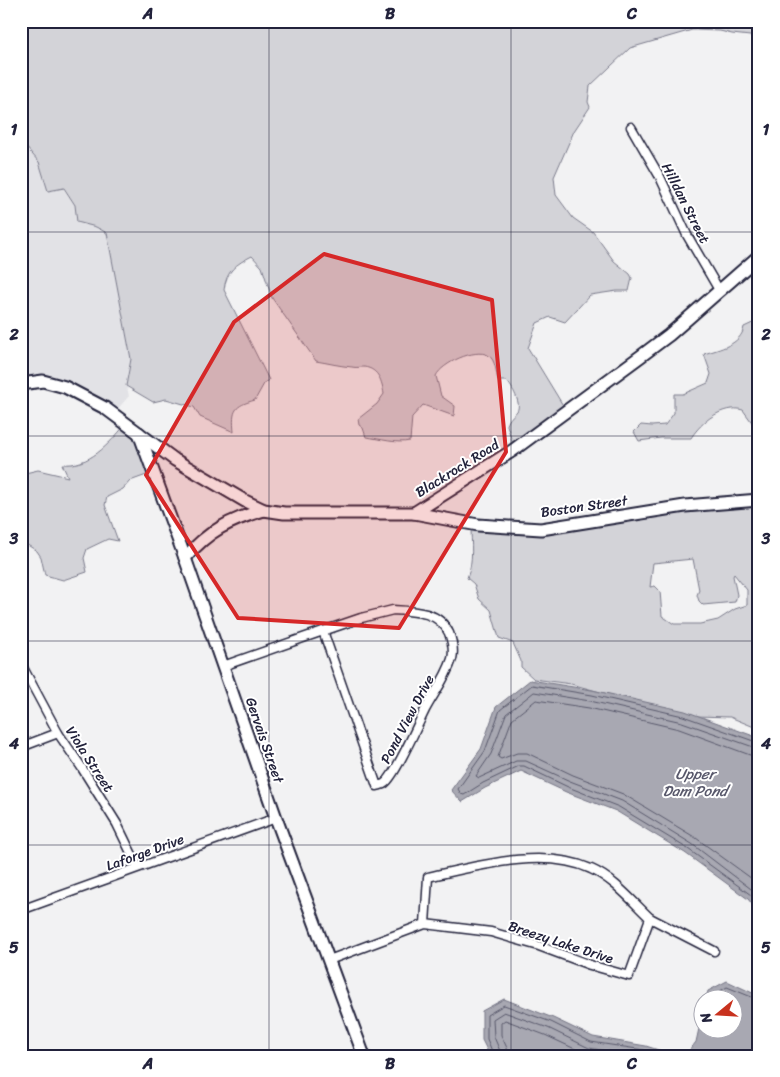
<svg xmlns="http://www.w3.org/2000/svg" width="780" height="1077" viewBox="0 0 780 1077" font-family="Sriracha,sans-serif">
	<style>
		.built { fill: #e2e2e6 }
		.green { fill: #d3d3d8; stroke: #7a7a8a; fill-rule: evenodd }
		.water { fill: #a8a8b2; stroke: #727282 }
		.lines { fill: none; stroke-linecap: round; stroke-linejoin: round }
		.shore { stroke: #58586b; stroke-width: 1 }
		.street-casing { stroke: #22223b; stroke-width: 11 }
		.secondary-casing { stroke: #22223b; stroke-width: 15 }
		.street { stroke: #fff; stroke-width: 8 }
		.secondary { stroke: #fff; stroke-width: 11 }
		.marked { fill: #d62828; fill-opacity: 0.2; stroke: #d62828; stroke-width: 4; stroke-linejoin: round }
		.grid { fill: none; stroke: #22223b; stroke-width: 1; stroke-opacity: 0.55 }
		.labels { text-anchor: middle; stroke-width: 4; stroke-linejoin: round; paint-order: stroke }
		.street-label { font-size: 14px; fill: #22223b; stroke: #fff }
		.water-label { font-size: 15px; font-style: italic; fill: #58586b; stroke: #fff }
		.neatline { fill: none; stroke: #22223b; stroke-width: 2 }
		.grid-label { font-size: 16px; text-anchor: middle; font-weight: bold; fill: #22223b }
	</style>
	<rect width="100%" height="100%" fill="#f2f2f3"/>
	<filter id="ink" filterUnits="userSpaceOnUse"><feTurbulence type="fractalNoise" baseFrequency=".02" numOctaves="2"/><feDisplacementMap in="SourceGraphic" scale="10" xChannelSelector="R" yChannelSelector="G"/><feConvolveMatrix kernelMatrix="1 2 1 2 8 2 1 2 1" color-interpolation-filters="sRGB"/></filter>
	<g filter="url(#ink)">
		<polygon class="built" points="21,146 25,146 39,162 48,191 63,188 75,205 77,222 96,227 107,233 131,359 126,383 129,396 114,413 74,394 50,389 27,389 21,391"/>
		<g class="green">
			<path d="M21 21H759V37L732 34 720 31 692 30 630 48 590 86 588 102 590 107 574 131 554 177 556 195 573 218 593 232 614 261 630 274 632 278 629 291H617L590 295 565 322 550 317 537 323 528 348 567 412 514 448 507 425C509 418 513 416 517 411 522 404 512 387 507 381H498C496 373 496 360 488 355 475 348 442 363 436 376L441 396 455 406 454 416 423 405 412 417 410 441C396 444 381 439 366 437L363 428 359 425 358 419 377 404 384 394C382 382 379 369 364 367 360 367 356 368 352 367 340 366 328 363 316 361L272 298 262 267 252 256C236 264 226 271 224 290L269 380 265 382 255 400C234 406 232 410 234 432L200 417 194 407 166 399 153 402 126 386 131 359 107 233 96 227 77 222 75 205 64 188 48 191 39 162 25 146H21Z"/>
			<path d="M759 320V432L743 410C723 404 701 422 691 438H661L639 441 634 432 641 425 652 426 665 425 674 413V394H683L708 383 711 374 704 354C719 349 741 345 744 327Z"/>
			<path d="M125 425 130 427 152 473 130 481 123 489 107 497 105 505 118 541 108 539 87 549 84 558 87 572 63 580 45 575 41 557 37 551 21 541V474L38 470 68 477 62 464C89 467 109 444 125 425Z"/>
			<path d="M759 500V729L730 717 696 716 677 713 571 684 534 679 521 667V661L513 643 499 638 491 610 479 599 474 584 467 578C474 561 471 543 471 525L540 529ZM693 559 699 590 697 595 699 601 703 605 735 602 737 595 733 576 734 574 747 590V605L735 609 718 620 700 624H674L662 616 660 591 655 586 650 587 653 563Z"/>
		</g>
		<g class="water">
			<polygon points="530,680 592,690 685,711 759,738 759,913 748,899 685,853 616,811 566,792 521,771 485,788 462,802 451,790 481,749 496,707"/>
			<polygon points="727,981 759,996 759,1056 685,1056 696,1042 702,1015 702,1030 732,1030 732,1000 706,999 708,991"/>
			<polygon points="504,999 553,1018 593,1037 646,1046 677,1056 490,1056 482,1040 482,1011"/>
		</g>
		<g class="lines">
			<g class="shore">
				<polyline points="759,743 683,716 592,695 532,685 500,710 485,751 458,789 461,794 464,795 483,783 519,766 524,766 568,787 619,807 688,849 751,895 759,905"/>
				<polyline points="759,749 682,722 590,701 534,692 506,714 491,754 476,776 479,778 516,761 526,761 570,781 622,801 692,844 759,895"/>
				<polyline points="759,757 750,755 679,729 589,708 536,700 512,719 498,757 501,759 517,753 527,753 573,775 623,794 696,838 759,884"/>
				<polyline points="711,1000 713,995 727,987 759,1000"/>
				<polyline points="494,1056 487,1039 487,1015 504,1005 551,1022 591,1042 644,1050 661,1056"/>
				<polyline points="501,1056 500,1051 494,1037 493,1019 504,1012 548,1028 589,1048 638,1056"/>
				<polyline points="508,1056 507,1048 501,1035 501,1023 505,1020 545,1035 590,1056"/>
			</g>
			<defs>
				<g id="street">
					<polyline points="631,127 660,177 687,235 719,290"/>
					<path d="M393 610C414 611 439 611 449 633 452 641 454 651 452 659 446 678 434 693 425 710 418 724 395 776 385 783 383 785 380 785 377 786L323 631 361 618Z"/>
					<polyline points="21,664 58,733 82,768 117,824 138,867"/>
					<polyline points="223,666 323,631"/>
					<polyline points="21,747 58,733"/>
					<polyline points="21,910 276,818"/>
					<polyline points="650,918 714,951"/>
					<path d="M329 960 425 924 491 932 539 946 590 965 629 976 650 918C632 901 614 879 591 869 544 847 477 866 428 877L425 924"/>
				</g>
				<g id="secondary">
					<polyline points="21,384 43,381 65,387 105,408 175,460 245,501 264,510 284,513 414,513 512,451 641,356 669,335 759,256"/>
					<polyline points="139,433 185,558 276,818 364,1056"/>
					<polyline points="414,513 478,525 541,529 685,506 759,500"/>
					<path d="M185 558C208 531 230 520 264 510"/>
				</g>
			</defs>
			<use href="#street" class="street-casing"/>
			<use href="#secondary" class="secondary-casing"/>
			<use href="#street" class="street"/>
			<use href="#secondary" class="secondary"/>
		</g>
	</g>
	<path class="marked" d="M324 254 492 300 506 452 399 628 238 618 146 475 234 322Z"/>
	<path class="grid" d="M269 21V1056M511 21V1056M21 232H759M21 436H759M21 641H759M21 845H759"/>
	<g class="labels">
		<g class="street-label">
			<text transform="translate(686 203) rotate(63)" y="5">Hilldan Street</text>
			<text transform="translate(457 468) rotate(-32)" y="5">Blackrock Road</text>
			<text transform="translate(584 506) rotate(-8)" y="5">Boston Street</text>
			<text transform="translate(407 719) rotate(-62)" y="5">Pond View Drive</text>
			<text transform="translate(265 740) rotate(71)" y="5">Gervais Street</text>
			<text transform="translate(90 759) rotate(57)" y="5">Viola Street</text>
			<text transform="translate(145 852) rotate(-20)" y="5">Laforge Drive</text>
			<text transform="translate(561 942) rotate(18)" y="5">Breezy Lake Drive</text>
		</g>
		<g class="water-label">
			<text x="695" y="779">Upper<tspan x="695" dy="17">Dam Pond</tspan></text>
		</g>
	</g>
	<rect width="780" height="1077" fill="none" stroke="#fff" stroke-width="55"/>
	<g transform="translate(718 1014) rotate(252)"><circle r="24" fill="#ffffff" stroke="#a7a7b1"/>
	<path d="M0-4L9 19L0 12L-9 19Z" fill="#c8321e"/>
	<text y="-8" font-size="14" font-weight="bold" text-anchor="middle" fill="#22223b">N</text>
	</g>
	<rect x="28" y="28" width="724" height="1022" class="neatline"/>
	<g class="grid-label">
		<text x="148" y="19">A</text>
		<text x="390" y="19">B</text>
		<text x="632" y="19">C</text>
		<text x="14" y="135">1</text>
		<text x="766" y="135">1</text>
		<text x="14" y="340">2</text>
		<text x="766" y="340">2</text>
		<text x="14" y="544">3</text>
		<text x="766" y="544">3</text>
		<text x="14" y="749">4</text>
		<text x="766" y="749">4</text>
		<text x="14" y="953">5</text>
		<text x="766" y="953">5</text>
		<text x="148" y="1069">A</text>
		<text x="390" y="1069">B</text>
		<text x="632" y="1069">C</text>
	</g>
</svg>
